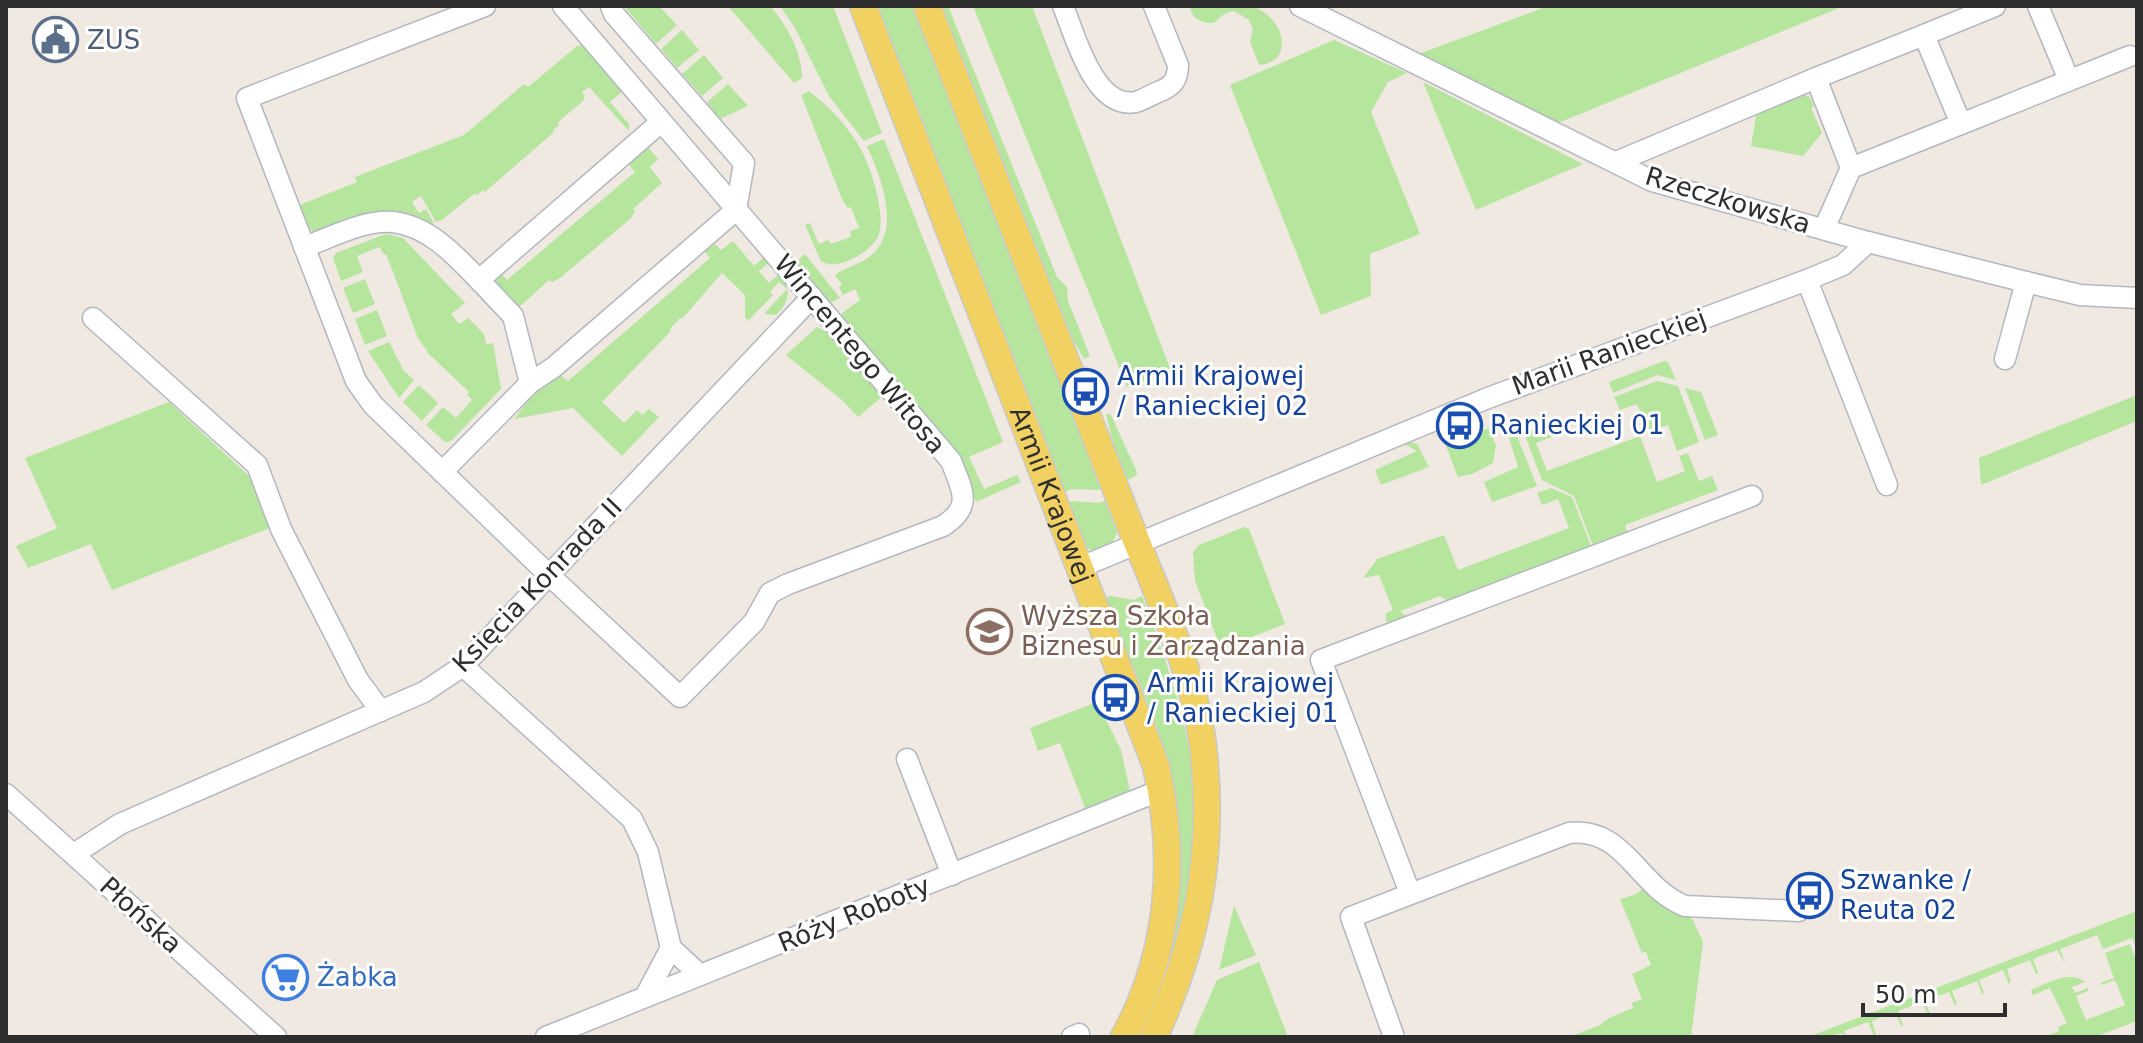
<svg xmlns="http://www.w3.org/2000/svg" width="2143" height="1043" viewBox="0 0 2143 1043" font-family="'DejaVu Sans',sans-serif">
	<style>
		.green { fill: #b6e59e }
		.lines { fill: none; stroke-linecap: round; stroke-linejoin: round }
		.minor-casing { stroke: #b4b7c1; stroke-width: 23 }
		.major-casing { stroke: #c9c9c9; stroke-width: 29 }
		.minor { stroke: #fff; stroke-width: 20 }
		.major { stroke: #f2d163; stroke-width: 26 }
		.labels { text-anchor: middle; stroke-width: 6; stroke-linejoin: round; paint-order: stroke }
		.service-label { font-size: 26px; fill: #4e5e75; stroke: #fff; text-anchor: start }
		.street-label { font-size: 26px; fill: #2e2e2e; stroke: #fff }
		.transit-label { font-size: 26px; fill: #164399; stroke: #fff; text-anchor: start }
		.education-label { font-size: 26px; fill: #785e54; stroke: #fff; text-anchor: start }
		.shop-label { font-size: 26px; fill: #366cbe; stroke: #fff; text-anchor: start }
	</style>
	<rect width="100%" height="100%" fill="#efe9e1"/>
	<g class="green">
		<polygon points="624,6 659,6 677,25 656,44"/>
		<path d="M728 6H770C787 25 802 53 802 78L794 83Z"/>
		<polygon points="780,6 833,6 882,133 864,141 829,96 795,28"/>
		<polygon points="876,6 915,6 1101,490 1072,489 1064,492"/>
		<polygon points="939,6 948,6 1057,277 1067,287 1068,301 1090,356 1084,359 1057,311"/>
		<polygon points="973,6 1032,6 1171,371 1127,387"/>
		<path d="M1189 6C1207 6 1239 2 1254 7 1285 18 1295 62 1259 65L1250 42 1253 29 1249 20 1234 11C1213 14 1220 33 1194 17Z"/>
		<polygon points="1548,6 1844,6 1558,123 1416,55"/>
		<polygon points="682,30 699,50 677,68 661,49"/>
		<polygon points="1334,40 1407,73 1388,82 1371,112 1420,234 1370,254 1371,296 1321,315 1230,85"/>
		<polygon points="582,45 623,91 610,102 629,124 629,131 589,87 582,92 585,96 583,101 558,122 559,125 553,130 554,132 485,192 483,190 477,195 474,194 442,220 436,222 421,196 412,202 419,213 426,209 434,223 315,233 304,225 297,206 357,182 355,177 464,135 524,84 528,87 577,46"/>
		<polygon points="704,55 723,78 702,96 682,74"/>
		<polygon points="1423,82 1583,164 1476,210"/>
		<polygon points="728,84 748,106 720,119 707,102"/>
		<path d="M809 91C827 105 844 122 856 141 869 160 884 207 880 230 878 243 866 251 856 257 844 263 832 268 821 261L805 225 810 223 819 244 828 240 831 244 851 237 850 231 859 228 851 207 848 208 843 201 801 95Z"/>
		<polygon points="1800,93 1810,97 1814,106 1811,108 1822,133 1803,156 1751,146 1757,111"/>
		<path d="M884 139 1003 442 969 457 984 489 1017 475 1021 482 976 502 957 452 841 320 842 313 860 300 855 289 843 295 839 287 842 285 835 275C845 267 859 265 869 257 903 232 881 178 867 146Z"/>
		<path d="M645 144 658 159 650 167 662 183 633 209 635 212 630 219 560 278 552 282 549 280 517 309C506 297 491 288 498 270L507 280 635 172 626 161Z"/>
		<polygon points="386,234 403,238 465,303 451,314 459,324 468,318 484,334 486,344 493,343 501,389 451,441 445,442 426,425 443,407 456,418 472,400 467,395 469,392 429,354 418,338 386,254 384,255 380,247 357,256 363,272 341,281 333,258 336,253"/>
		<path d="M733 241 754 266 765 256 770 262 759 271 769 283 779 274C792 288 790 302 776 315L764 314 787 289 779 282 770 292 773 295 748 321 745 317V295L722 273 682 319 680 318 670 329 671 331 602 402 624 423 637 410 642 415 649 409 659 417 622 456 573 408 514 419 534 393 560 375 568 381 710 258 701 247 704 244 708 249 715 244 721 250Z"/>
		<polygon points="805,254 840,298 828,304 794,264"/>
		<polygon points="365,279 375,304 353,313 343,288"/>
		<polygon points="377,310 387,336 365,345 355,319"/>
		<polygon points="817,327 832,335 883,396 858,417 842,400 786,355"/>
		<polygon points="389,342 404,371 414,380 399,398 368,351"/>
		<polygon points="1664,361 1668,362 1676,380 1657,375 1613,393 1609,382"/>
		<polygon points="1657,381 1678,386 1699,442 1677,451 1668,425 1650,432 1637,404 1620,410 1614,397"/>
		<polygon points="419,385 438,403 422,421 403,402"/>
		<polygon points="1685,388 1701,392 1718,435 1705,440"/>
		<polygon points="2137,395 2137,421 1981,485 1979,458"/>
		<polygon points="169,402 250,477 272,527 112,590 91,544 28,568 16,546 57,528 25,458"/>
		<polygon points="1110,413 1137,472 1136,476 1123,482 1106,415"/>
		<polygon points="1551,422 1556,435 1536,443 1547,471 1640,436 1657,482 1685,471 1679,456 1688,453 1699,481 1712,476 1718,490 1625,525 1627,532 1593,546 1574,496 1542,480 1524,433"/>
		<polygon points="1488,428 1496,445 1493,463 1472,474 1458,477 1446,446"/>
		<polygon points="1517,436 1537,486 1492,502 1484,482 1518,467 1509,438"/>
		<polygon points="1407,441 1417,444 1429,467 1381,485 1375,470 1417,451 1406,445"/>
		<polygon points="1551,488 1572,497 1593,551 1448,601 1440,596 1400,611 1412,621 1389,624 1386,620 1386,613 1393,610 1379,575 1363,578 1377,559 1444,535 1458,570 1569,528 1558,499 1542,505 1537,493"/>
		<polygon points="1072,501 1098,503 1105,501 1117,533 1112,544 1095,551 1085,548 1068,503"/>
		<polygon points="1244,527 1249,529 1285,624 1221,649 1195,581 1193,552 1199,545"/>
		<path d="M1110 596 1134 600 1142 596C1176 685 1202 760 1194 857 1192 887 1183 918 1178 947L1173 946C1180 893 1184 841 1174 788 1160 722 1129 660 1105 598Z"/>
		<polygon points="1097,702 1121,750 1131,795 1087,813 1060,743 1038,751 1030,728"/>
		<polygon points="1645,888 1689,912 1703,942 1691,1037 1569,1037 1600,1025 1609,1018 1633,1008 1632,1003 1642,999 1632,974 1651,965 1646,952 1642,953 1620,899 1634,895"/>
		<polygon points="1234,906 1256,955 1219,970"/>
		<polygon points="2137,911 2137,950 2132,938 2103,949 2097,935 2060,949 2065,963 2057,950 2033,959 2038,973 2036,974 2030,960 2007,969 2011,982 2009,984 2003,970 1979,980 1984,993 1982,994 1977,981 1952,991 1957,1004 1955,1005 1949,992 1925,1000 1930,1014 1928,1015 1922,1002 1898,1011 1903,1025 1901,1026 1895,1012 1872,1021 1876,1035 1874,1036 1868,1022 1844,1031 1846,1037 1841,1033 1830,1037 1808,1037"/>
		<path d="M2130 944 2137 963V1021L2095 1037H2044L2059 1031 2058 1027 2067 1023 2050 988 2033 995 2031 990C2049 983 2068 970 2085 982L2072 987 2075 993 2088 988V991L2076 996 2086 1020 2125 1005 2115 980 2102 985 2101 983 2114 978 2105 953Z"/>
		<polygon points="1259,962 1288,1037 1192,1037 1217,980"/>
	</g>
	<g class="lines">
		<defs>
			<g id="minor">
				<path d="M485 6 247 98 356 381 373 405 549 575 680 697 754 622 770 593 788 584 943 526C974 506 962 490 951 461L563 6"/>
				<path d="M1063 6C1075 35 1094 110 1136 102 1143 100 1151 95 1158 92 1172 87 1178 80 1178 65L1154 6"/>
				<polyline points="1300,6 1652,181 1868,242 2026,282 2080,295 2137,298"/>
				<polyline points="2038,6 2069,80"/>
				<polyline points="1924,35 1995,6"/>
				<polyline points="1961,124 2130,56"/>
				<polyline points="1616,162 1816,78"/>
				<polyline points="1824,229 1851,168 1961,124 1924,35 1816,78 1851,168"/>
				<path d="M304 247C330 238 365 219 393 222 429 226 456 256 479 280L661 122"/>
				<polyline points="479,280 513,316 530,383"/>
				<polyline points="1807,280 1887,485"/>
				<polyline points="93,318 257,465 281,529 358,680 381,711"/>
				<polyline points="2005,359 2026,282"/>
				<polyline points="442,472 530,383 554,367 736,210 744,163 614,14 611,6"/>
				<polyline points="1081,567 1488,398 1807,280 1843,265 1868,242"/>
				<polyline points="463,666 632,819 648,852 671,948 700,975"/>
				<polyline points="907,759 952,875"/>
				<polyline points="6,794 276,1037"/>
				<polyline points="74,854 120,824 424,692 463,666 812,297"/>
				<polyline points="1410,893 1321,660 1752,496"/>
				<polyline points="645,997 671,948"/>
				<polyline points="546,1037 1161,790"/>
				<polyline points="1072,1037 1079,1034"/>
				<path d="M1394 1037 1351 917 1569 833C1626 827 1637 887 1685 906L1799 911"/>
			</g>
			<g id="major">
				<path id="s1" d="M863 6 1156 766C1177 859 1170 953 1124 1037"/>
				<path d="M927 6C991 171 1057 337 1121 502 1151 582 1196 669 1204 755 1214 857 1197 945 1154 1037"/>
			</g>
		</defs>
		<use href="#minor" class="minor-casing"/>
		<use href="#major" class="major-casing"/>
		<use href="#minor" class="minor"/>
		<use href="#major" class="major"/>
	</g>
	<defs>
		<symbol id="civic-ring" viewBox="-11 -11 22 22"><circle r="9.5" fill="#fff" stroke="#5c6f8a" stroke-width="1.5"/><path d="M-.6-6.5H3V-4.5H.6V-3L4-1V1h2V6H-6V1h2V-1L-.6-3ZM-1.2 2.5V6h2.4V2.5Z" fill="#5c6f8a"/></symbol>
		<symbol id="bus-ring" viewBox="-11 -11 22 22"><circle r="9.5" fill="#fff" stroke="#1a4fb4" stroke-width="1.5"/><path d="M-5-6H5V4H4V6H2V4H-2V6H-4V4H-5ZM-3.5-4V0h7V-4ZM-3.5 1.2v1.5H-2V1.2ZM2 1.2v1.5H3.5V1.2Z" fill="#1a4fb4"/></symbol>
		<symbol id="university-ring" viewBox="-11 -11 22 22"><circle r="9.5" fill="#fff" stroke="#8d6e63" stroke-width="1.5"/><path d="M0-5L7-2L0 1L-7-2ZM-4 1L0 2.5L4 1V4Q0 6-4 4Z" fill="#8d6e63"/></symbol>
		<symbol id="supermarket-ring" viewBox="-11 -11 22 22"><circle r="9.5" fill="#fff" stroke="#3f7fe0" stroke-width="1.5"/><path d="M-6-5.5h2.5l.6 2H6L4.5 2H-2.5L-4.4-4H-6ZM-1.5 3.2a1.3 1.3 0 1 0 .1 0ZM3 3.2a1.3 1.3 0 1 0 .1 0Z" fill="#3f7fe0"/></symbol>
	</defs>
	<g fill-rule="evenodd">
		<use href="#civic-ring" x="30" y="14" width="51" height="51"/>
		<use href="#bus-ring" x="1060" y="366" width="51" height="51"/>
		<use href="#bus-ring" x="1434" y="400" width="51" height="51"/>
		<use href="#university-ring" x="964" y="606" width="51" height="51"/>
		<use href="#bus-ring" x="1090" y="672" width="51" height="51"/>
		<use href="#bus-ring" x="1784" y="870" width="51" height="51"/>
		<use href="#supermarket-ring" x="260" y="952" width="51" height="51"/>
	</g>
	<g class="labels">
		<g class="service-label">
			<text x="87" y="49">ZUS</text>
		</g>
		<g class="street-label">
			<text transform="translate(1728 200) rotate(17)" y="9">Rzeczkowska</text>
			<text transform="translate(1609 352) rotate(-20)" y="9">Marii Ranieckiej</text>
			<text transform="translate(860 354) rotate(50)" y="9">Wincentego Witosa</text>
			<text dy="9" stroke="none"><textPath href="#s1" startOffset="524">Armii Krajowej</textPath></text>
			<text transform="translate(537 585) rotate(-46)" y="9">Księcia Konrada II</text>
			<text transform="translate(854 914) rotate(-22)" y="9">Róży Roboty</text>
			<text transform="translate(141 915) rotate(42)" y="9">Płońska</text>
		</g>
		<g class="transit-label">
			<text x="1117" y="385">Armii Krajowej<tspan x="1117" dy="30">/ Ranieckiej 02</tspan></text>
			<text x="1490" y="434">Ranieckiej 01</text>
			<text x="1147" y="692">Armii Krajowej<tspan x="1147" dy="30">/ Ranieckiej 01</tspan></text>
			<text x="1840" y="889">Szwanke /<tspan x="1840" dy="30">Reuta 02</tspan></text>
		</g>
		<g class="education-label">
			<text x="1021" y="625">Wyższa Szkoła<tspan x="1021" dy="30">Biznesu i Zarządzania</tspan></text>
		</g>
		<g class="shop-label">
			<text x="317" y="986">Żabka</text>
		</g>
	</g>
	<rect width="2143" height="1043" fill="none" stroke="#2e2e2e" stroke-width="16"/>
	<path d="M1863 1003v12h142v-12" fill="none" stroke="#2e2e2e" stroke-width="4"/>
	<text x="1875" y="1003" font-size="24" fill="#2e2e2e" stroke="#ffffff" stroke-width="6" paint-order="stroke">50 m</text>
</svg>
